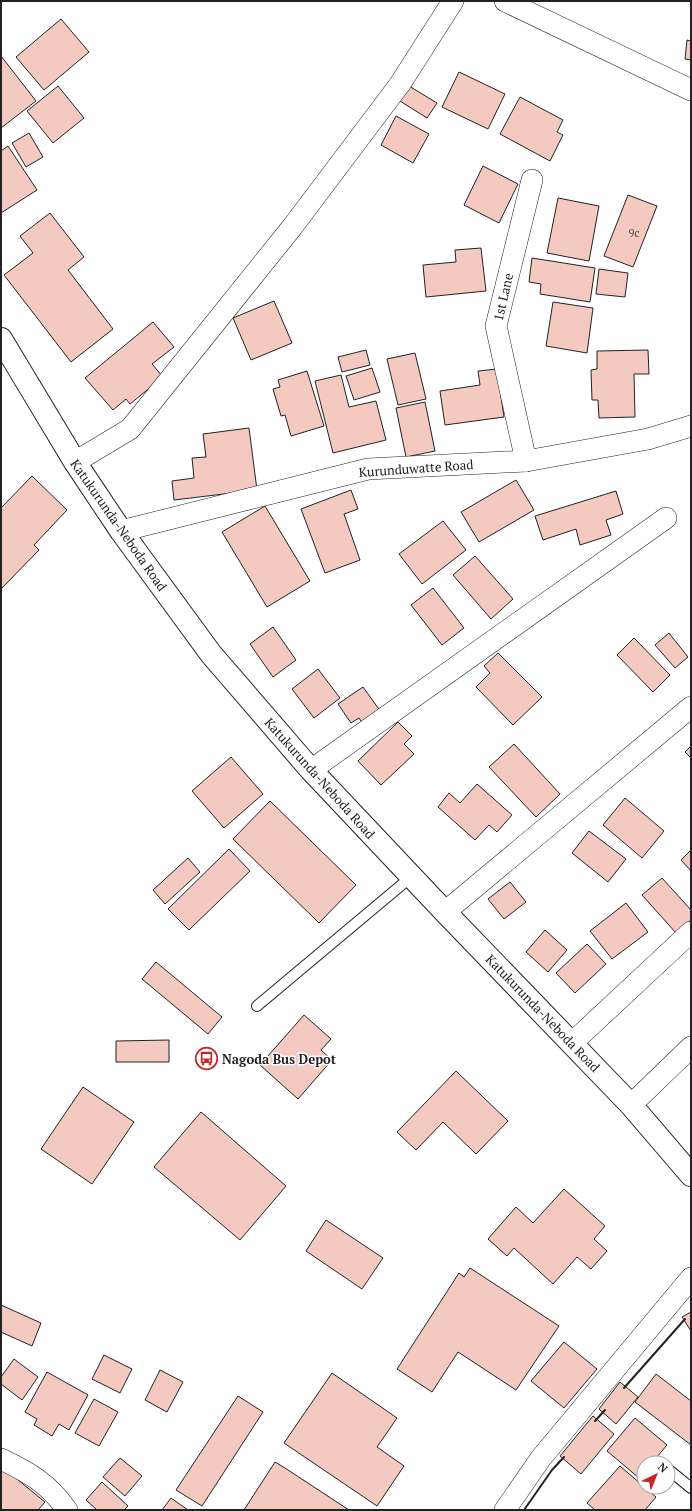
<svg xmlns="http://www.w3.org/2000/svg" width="692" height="1511" viewBox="0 0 692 1511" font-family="'PT Serif',serif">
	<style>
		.building { fill: #f3c9c0; stroke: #222 }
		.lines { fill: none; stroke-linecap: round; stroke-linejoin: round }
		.lane-casing { stroke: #222; stroke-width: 12 }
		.street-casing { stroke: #222; stroke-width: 22 }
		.primary-casing { stroke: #222; stroke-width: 24 }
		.lane { stroke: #fff; stroke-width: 10 }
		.street { stroke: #fff; stroke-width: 21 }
		.primary { stroke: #fff; stroke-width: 22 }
		.wall { stroke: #222; stroke-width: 2 }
		.labels { text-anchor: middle; stroke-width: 3; stroke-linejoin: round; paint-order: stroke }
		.number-label { font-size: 11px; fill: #564c4a }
		.street-label { font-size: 13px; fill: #222; stroke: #fff }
		.poi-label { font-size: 13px; font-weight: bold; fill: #222; stroke: #fff; text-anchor: start }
	</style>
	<rect width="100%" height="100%" fill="#fff"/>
	<g class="building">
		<polygon points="61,19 89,52 44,90 16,57"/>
		<polygon points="687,40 691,41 691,60 685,59"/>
		<polygon points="1,56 36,101 1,128"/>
		<polygon points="459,72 505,94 488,129 442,107"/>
		<polygon points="58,86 84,118 53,143 27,111"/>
		<polygon points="409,86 437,103 427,118 400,101"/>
		<polygon points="520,97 563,120 557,132 563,135 550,161 500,134"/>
		<polygon points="396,116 429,134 413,163 381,145"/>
		<polygon points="29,133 43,157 26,167 12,143"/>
		<polygon points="8,146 37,190 1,213 1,151"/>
		<polygon points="483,166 518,184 499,223 464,205"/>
		<polygon points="628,195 657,206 633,267 604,256"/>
		<polygon points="558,198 599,206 589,261 547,253"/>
		<polygon points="50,213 84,257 68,270 113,329 71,362 4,275 33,253 20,236"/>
		<polygon points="481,248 486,291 426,297 423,265 456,262 455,250"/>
		<polygon points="532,258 595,268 590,302 540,294 541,284 529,282"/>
		<polygon points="599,269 628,273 625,297 596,294"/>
		<polygon points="274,301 292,343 251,360 233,318"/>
		<polygon points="553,302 593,308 587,353 546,346"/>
		<polygon points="153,322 174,347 152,364 163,377 130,404 126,399 113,410 85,378"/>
		<polygon points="366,350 370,365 342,372 338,357"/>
		<polygon points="648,350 649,374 634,374 635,417 599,418 598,400 592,400 591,370 597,369 597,351"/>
		<polygon points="415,353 426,399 398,405 387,359"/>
		<polygon points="372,368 380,392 354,400 346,376"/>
		<polygon points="497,369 504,417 445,425 440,391 480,385 478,371"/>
		<polygon points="307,371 324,426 291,436 285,415 281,416 273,389 280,387 278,380"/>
		<polygon points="341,375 349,407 376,401 386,440 333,453 315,381"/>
		<polygon points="425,402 435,451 406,457 396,408"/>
		<polygon points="249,428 257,490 174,500 172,481 194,478 192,458 206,457 203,434"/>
		<polygon points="32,476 67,510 34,545 39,550 1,589 1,508"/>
		<polygon points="516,480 534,510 479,542 461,512"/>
		<polygon points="351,490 358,509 344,514 360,560 325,573 301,509"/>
		<polygon points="616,491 623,514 606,520 611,535 580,545 576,529 543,540 535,516"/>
		<polygon points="265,506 310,581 267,607 222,532"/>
		<polygon points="443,521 466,550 422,584 399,554"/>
		<polygon points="475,556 513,599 491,619 453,575"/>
		<polygon points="433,588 464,628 442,645 411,605"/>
		<polygon points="273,627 296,660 273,677 250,644"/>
		<polygon points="669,633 688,657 675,668 655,645"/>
		<polygon points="634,638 670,675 653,692 617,655"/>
		<polygon points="498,653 542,697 513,725 476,687 490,673 484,666"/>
		<polygon points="318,669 340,698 314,718 292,689"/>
		<polygon points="363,687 381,712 363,724 359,718 351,723 338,704"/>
		<polygon points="398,722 412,736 404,744 414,754 381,785 358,761"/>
		<polygon points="514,744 560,794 536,817 489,767"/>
		<polygon points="691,746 691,758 685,752"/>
		<polygon points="231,757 263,794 224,828 192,791"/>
		<polygon points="477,784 512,815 497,832 489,825 475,840 438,807 449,793 460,803"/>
		<polygon points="625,798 664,831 642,858 603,825"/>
		<polygon points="270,801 356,885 319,923 233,839"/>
		<polygon points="589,831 626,859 608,882 572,853"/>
		<polygon points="229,849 250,871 189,930 168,909"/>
		<polygon points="691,850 691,871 681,860"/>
		<polygon points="188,858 200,872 165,904 153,890"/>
		<polygon points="662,878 691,910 691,920 676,933 642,895"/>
		<polygon points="510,882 526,902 504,919 488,899"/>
		<polygon points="626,903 648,932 612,959 590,931"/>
		<polygon points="545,930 567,950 548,972 526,952"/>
		<polygon points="587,944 606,964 575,993 556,973"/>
		<polygon points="156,962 222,1017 208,1034 142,979"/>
		<polygon points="304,1015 331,1039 321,1050 332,1060 298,1099 260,1065"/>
		<polygon points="169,1040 169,1062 116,1062 116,1041"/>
		<polygon points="456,1071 508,1121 476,1154 443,1122 416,1150 397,1132"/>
		<polygon points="83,1087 134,1122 92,1184 41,1149"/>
		<polygon points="201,1112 286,1186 240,1240 154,1167"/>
		<polygon points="564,1189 605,1226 594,1239 607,1251 591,1269 577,1257 553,1284 514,1248 507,1256 488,1239 516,1207 533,1223"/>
		<polygon points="326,1220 383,1258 362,1289 306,1251"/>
		<polygon points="470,1268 559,1326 516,1390 458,1352 432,1392 397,1369 459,1273 464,1277"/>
		<polygon points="1,1305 41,1323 32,1346 1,1332"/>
		<polygon points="691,1312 691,1331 682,1317"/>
		<polygon points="564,1342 597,1369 564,1408 531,1381"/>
		<polygon points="104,1355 132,1369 120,1393 92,1379"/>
		<polygon points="14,1359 38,1377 22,1400 1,1384 1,1377"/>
		<polygon points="160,1370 183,1382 167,1412 145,1400"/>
		<polygon points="47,1372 88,1395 69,1430 59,1424 52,1436 34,1425 37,1419 25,1412"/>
		<polygon points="332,1373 397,1418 377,1447 404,1466 377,1506 284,1443"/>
		<polygon points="656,1374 691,1401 691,1445 635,1402"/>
		<polygon points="620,1382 638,1397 616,1424 599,1409"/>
		<polygon points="238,1396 263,1412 202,1506 176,1490"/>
		<polygon points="94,1399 118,1412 99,1446 75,1433"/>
		<polygon points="593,1416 614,1434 581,1474 560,1456"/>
		<polygon points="635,1418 667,1445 652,1463 644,1463 644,1472 639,1478 607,1451"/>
		<polygon points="120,1458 142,1476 125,1496 103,1477"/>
		<polygon points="275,1462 285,1468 349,1510 244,1510"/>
		<polygon points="1,1466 45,1502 38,1510 1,1510"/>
		<polygon points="620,1466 656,1497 645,1510 595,1510 587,1503"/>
		<polygon points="102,1482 128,1506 124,1510 97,1510 86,1500"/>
		<polygon points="171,1498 188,1510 162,1510"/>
	</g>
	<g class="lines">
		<defs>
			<g id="lane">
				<polyline points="257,1006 411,877"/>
				<polyline points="669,1470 691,1488"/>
			</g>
			<g id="street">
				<polyline points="505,1 691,90"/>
				<polyline points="526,461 496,326 532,180"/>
				<polyline points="75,462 130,429 293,226 400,84 453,1"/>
				<polyline points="121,531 368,469 526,461 648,439 691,426"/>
				<polyline points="311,770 666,518"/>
				<polyline points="445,912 691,707"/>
				<polyline points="572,1043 691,932"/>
				<polyline points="631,1105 691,1047"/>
				<path d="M1 1459C30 1473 48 1483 67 1510"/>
				<polyline points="505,1510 541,1458 691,1278"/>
			</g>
			<polyline id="primary" points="1,339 75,462 121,531 211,654 311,770 445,912 631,1105 691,1175"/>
		</defs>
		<use href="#lane" class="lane-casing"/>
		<use href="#street" class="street-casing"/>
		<use href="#primary" class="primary-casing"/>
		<use href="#lane" class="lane"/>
		<use href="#street" class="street"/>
		<use href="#primary" class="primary"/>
		<g class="wall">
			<polyline points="624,1388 685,1319"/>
			<polyline points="595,1421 605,1410"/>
			<polyline points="524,1510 552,1470 564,1457"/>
		</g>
	</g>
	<defs>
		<symbol id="bus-ring" viewBox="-11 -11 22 22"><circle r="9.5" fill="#fff" stroke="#c62828" stroke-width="1.5"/><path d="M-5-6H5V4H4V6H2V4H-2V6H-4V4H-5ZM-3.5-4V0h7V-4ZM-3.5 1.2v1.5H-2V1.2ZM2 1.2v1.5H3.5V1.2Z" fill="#c62828"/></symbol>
	</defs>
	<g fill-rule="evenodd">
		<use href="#bus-ring" x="194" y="1046" width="25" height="25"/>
	</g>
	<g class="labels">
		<g class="number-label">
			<text x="634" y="237">9c</text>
		</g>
		<g class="street-label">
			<text transform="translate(503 297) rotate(-77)" y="5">1st Lane</text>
			<text transform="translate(416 468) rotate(-4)" y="5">Kurunduwatte Road</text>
			<text transform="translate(119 525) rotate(55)" y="5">Katukurunda-Neboda Road</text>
			<text transform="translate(320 778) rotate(48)" y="5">Katukurunda-Neboda Road</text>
			<text transform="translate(543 1013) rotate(46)" y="5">Katukurunda-Neboda Road</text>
		</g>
		<g class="poi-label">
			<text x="222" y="1064">Nagoda Bus Depot</text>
		</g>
	</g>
	<rect width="692" height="1511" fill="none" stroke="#222222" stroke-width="4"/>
	<g transform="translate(656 1475) rotate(43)"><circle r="19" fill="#ffffff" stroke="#a7a7a7"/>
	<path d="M0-3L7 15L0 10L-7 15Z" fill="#c62828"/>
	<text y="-6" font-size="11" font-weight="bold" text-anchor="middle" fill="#222222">N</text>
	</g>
</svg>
